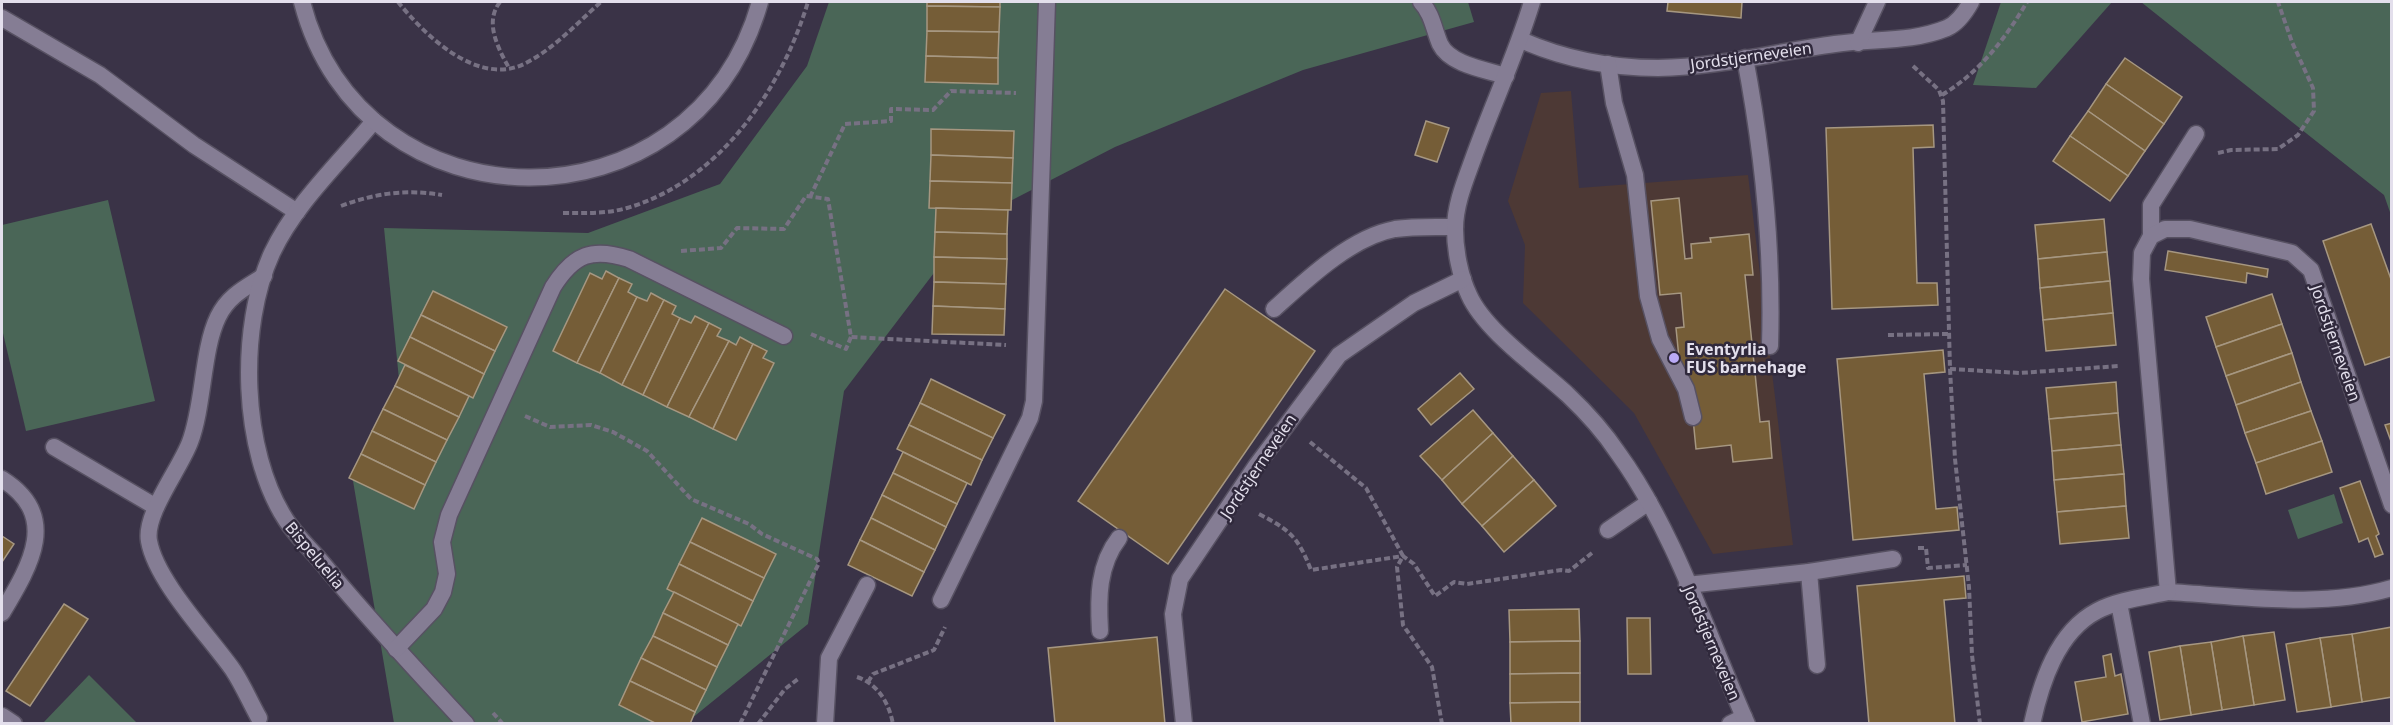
<svg xmlns="http://www.w3.org/2000/svg" width="2393" height="725" viewBox="0 0 2393 725" font-family="'Noto Sans',sans-serif">
	<style>
		.education { fill: #4d3935 }
		.green { fill: #4a6657 }
		.building { fill: #755d37; stroke: #a69781; stroke-width: 1.5 }
		.lines { fill: none; stroke-linecap: round; stroke-linejoin: round }
		.service-casing { stroke: #575162; stroke-width: 19 }
		.minor-casing { stroke: #575162; stroke-width: 19 }
		.tertiary-casing { stroke: #575162; stroke-width: 19 }
		.path { stroke: #777183; stroke-width: 4; stroke-dasharray: 6 3; stroke-linecap: butt }
		.service { stroke: #857d94; stroke-width: 16 }
		.minor { stroke: #857d94; stroke-width: 16 }
		.tertiary { stroke: #857d94; stroke-width: 16 }
		.poi-dot { fill: #baaaf6; stroke: #30293c; stroke-width: 2 }
		.labels { text-anchor: middle; stroke-width: 5; stroke-linejoin: round; paint-order: stroke }
		.street-label { font-size: 16px; fill: #e3dfec; stroke: #30293c }
		.poi-label { font-size: 16px; font-weight: bold; fill: #e3dfec; stroke: #30293c; text-anchor: start }
	</style>
	<rect width="100%" height="100%" fill="#3a3347"/>
	<polygon class="education" points="1571,91 1579,188 1748,175 1793,545 1713,554 1634,413 1523,303 1525,245 1508,201 1541,93"/>
	<g class="green">
		<polygon points="829,2 1468,2 1474,22 1303,70 1115,147 975,219 844,391 808,624 686,723 394,723 352,475 407,460 384,228 588,233 720,184 807,66"/>
		<polygon points="2001,2 2112,2 2036,88 1973,85"/>
		<polygon points="2141,2 2391,2 2391,215 2384,195"/>
		<polygon points="108,200 155,401 26,431 2,329 2,225"/>
		<polygon points="2334,494 2343,523 2298,539 2288,510"/>
		<polygon points="89,675 137,723 43,723"/>
	</g>
	<g class="building">
		<polygon points="927,2 1000,2 1000,7 927,6"/>
		<polygon points="1668,2 1742,2 1741,18 1667,11"/>
		<polygon points="927,6 1000,7 999,32 927,31"/>
		<polygon points="927,31 999,32 998,58 926,56"/>
		<polygon points="926,56 998,58 998,84 925,82"/>
		<polygon points="2125,58 2182,97 2164,124 2106,84"/>
		<polygon points="2106,84 2164,124 2145,151 2088,111"/>
		<polygon points="2088,111 2145,151 2128,176 2070,136"/>
		<polygon points="1426,121 1449,128 1437,162 1415,155"/>
		<polygon points="1933,125 1934,147 1913,148 1917,283 1937,283 1938,305 1832,309 1826,128"/>
		<polygon points="931,129 1014,131 1013,158 931,155"/>
		<polygon points="2070,136 2128,176 2110,201 2053,161"/>
		<polygon points="931,155 1013,158 1012,183 930,181"/>
		<polygon points="930,181 1012,183 1011,210 929,208"/>
		<polygon points="1679,198 1685,259 1692,258 1691,244 1711,242 1710,238 1749,234 1753,275 1745,275 1760,422 1769,421 1772,458 1733,462 1731,445 1696,449 1688,367 1680,368 1676,328 1684,327 1681,293 1660,295 1651,201"/>
		<polygon points="936,208 1008,210 1007,234 935,232"/>
		<polygon points="2104,219 2107,252 2038,259 2035,225"/>
		<polygon points="2371,224 2392,282 2392,356 2365,365 2323,241"/>
		<polygon points="935,232 1007,234 1007,259 934,257"/>
		<polygon points="2168,251 2268,269 2267,277 2247,273 2246,283 2165,270"/>
		<polygon points="2107,252 2110,281 2040,288 2038,259"/>
		<polygon points="934,257 1007,259 1006,284 934,282"/>
		<polygon points="606,271 619,278 577,363 553,351 590,273 602,279"/>
		<polygon points="619,278 632,284 628,292 637,297 600,373 577,363"/>
		<polygon points="2110,281 2113,313 2043,320 2040,288"/>
		<polygon points="934,282 1006,284 1005,309 933,306"/>
		<polygon points="1225,289 1315,351 1168,564 1078,501"/>
		<polygon points="433,291 507,327 495,351 421,315"/>
		<polygon points="651,293 664,300 622,385 600,373 637,297 647,301"/>
		<polygon points="2272,294 2282,324 2216,347 2206,317"/>
		<polygon points="664,300 676,306 672,314 680,318 643,395 622,385"/>
		<polygon points="933,306 1005,309 1004,335 932,334"/>
		<polygon points="2113,313 2116,345 2046,351 2043,320"/>
		<polygon points="421,315 495,351 484,374 410,337"/>
		<polygon points="695,316 709,323 667,407 643,395 680,318 691,323"/>
		<polygon points="709,323 721,329 717,336 729,341 689,417 667,407"/>
		<polygon points="2282,324 2292,353 2226,376 2216,347"/>
		<polygon points="410,337 484,374 473,398 398,361"/>
		<polygon points="740,337 753,344 713,429 689,417 729,341 736,345"/>
		<polygon points="753,344 767,351 763,358 774,363 736,440 713,429"/>
		<polygon points="1943,350 1945,372 1924,374 1936,509 1957,507 1959,530 1853,540 1837,359"/>
		<polygon points="2292,353 2301,382 2236,405 2226,376"/>
		<polygon points="405,365 469,396 459,417 395,386"/>
		<polygon points="1460,373 1474,389 1431,425 1418,409"/>
		<polygon points="931,379 1005,415 993,438 920,403"/>
		<polygon points="2116,382 2118,413 2049,419 2046,388"/>
		<polygon points="2301,382 2311,411 2245,433 2236,405"/>
		<polygon points="395,386 459,417 447,440 383,409"/>
		<polygon points="920,403 993,438 982,460 909,425"/>
		<polygon points="383,409 447,440 436,462 372,431"/>
		<polygon points="1473,410 1493,433 1442,480 1420,456"/>
		<polygon points="2311,411 2322,441 2256,463 2245,433"/>
		<polygon points="2118,413 2121,445 2052,451 2049,419"/>
		<polygon points="2392,423 2392,444 2385,425"/>
		<polygon points="909,425 982,460 971,485 897,449"/>
		<polygon points="372,431 436,462 425,485 361,454"/>
		<polygon points="1493,433 1513,456 1462,504 1442,480"/>
		<polygon points="2322,441 2332,472 2266,494 2256,463"/>
		<polygon points="2121,445 2124,474 2054,480 2052,451"/>
		<polygon points="903,452 967,483 957,504 893,473"/>
		<polygon points="361,454 425,485 414,509 349,478"/>
		<polygon points="1513,456 1534,480 1482,526 1462,504"/>
		<polygon points="893,473 957,504 946,527 882,495"/>
		<polygon points="2124,474 2126,506 2057,512 2054,480"/>
		<polygon points="1534,480 1556,506 1504,552 1482,526"/>
		<polygon points="2360,481 2379,534 2376,536 2383,554 2375,557 2368,538 2359,542 2340,488"/>
		<polygon points="882,495 946,527 935,550 871,518"/>
		<polygon points="2126,506 2129,538 2060,544 2057,512"/>
		<polygon points="702,518 776,554 764,578 690,542"/>
		<polygon points="871,518 935,550 924,572 860,540"/>
		<polygon points="2,536 14,544 2,562"/>
		<polygon points="860,540 924,572 912,596 848,565"/>
		<polygon points="690,542 764,578 753,601 679,564"/>
		<polygon points="679,564 753,601 741,626 667,589"/>
		<polygon points="1964,576 1966,598 1944,600 1955,724 1869,724 1857,586"/>
		<polygon points="674,592 738,624 728,645 663,613"/>
		<polygon points="64,604 88,619 30,706 6,691"/>
		<polygon points="1579,609 1580,641 1510,642 1509,610"/>
		<polygon points="663,613 728,645 717,667 653,636"/>
		<polygon points="1627,618 1650,618 1651,674 1628,674"/>
		<polygon points="2392,627 2392,697 2362,702 2352,634"/>
		<polygon points="2274,632 2285,700 2254,705 2243,636"/>
		<polygon points="2352,634 2362,702 2331,707 2320,638"/>
		<polygon points="653,636 717,667 706,690 641,658"/>
		<polygon points="2243,636 2254,705 2222,710 2211,642"/>
		<polygon points="1157,637 1165,724 1055,724 1048,648"/>
		<polygon points="2320,638 2331,707 2297,712 2286,644"/>
		<polygon points="1580,641 1580,673 1510,674 1510,642"/>
		<polygon points="2211,642 2222,710 2191,715 2180,646"/>
		<polygon points="2180,646 2191,715 2160,720 2149,652"/>
		<polygon points="2111,654 2115,676 2121,674 2128,714 2082,722 2075,682 2106,677 2103,656"/>
		<polygon points="641,658 706,690 695,712 630,681"/>
		<polygon points="1580,673 1580,702 1510,703 1510,674"/>
		<polygon points="630,681 695,712 690,724 657,724 619,705"/>
		<polygon points="1580,702 1580,724 1511,724 1510,703"/>
	</g>
	<g class="lines">
		<defs>
			<g id="service">
				<polyline points="2,18 100,75 194,145 297,212"/>
				<path d="M1521 40C1564 59 1611 68 1658 68 1717 67 1776 52 1835 44 1873 38 1910 43 1947 28 1958 23 1966 11 1971 2"/>
				<polyline points="1858,43 1877,2"/>
				<path d="M1745 58C1763 153 1773 249 1770 346"/>
				<polyline points="1608,64 1614,103 1635,175 1648,296 1660,339 1686,389 1693,417"/>
				<polyline points="2151,236 2151,205 2196,134"/>
				<path d="M1274 309C1306 280 1351 237 1395 229 1415 226 1436 227 1455 227"/>
				<polyline points="54,447 156,507"/>
				<path d="M2 479C61 516 30 566 2 613"/>
				<path d="M2392 505 2311 270 2292 253 2190 229H2165L2151 236 2142 253 2141 279 2168 592C2241 596 2320 609 2392 588"/>
				<polyline points="1608,530 1649,502"/>
				<polyline points="1809,572 1817,665"/>
				<polyline points="1687,585 1809,572 1893,559"/>
				<polyline points="2119,603 2142,724"/>
				<path d="M1100 631C1098 598 1098 565 1119 538"/>
				<polyline points="2,716 14,724"/>
				<path d="M259 718C250 702 243 685 233 670 209 636 156 581 149 541 144 514 180 469 190 442 204 405 202 350 218 317 228 296 245 288 264 276"/>
				<polyline points="825,724 829,658 867,585"/>
				<polyline points="1730,724 1744,717"/>
			</g>
			<g id="minor">
				<path d="M1421 2C1432 13 1434 30 1440 44 1450 65 1487 70 1506 76"/>
				<path d="M1532 2C1516 55 1492 106 1473 159 1465 181 1455 205 1455 229 1455 250 1460 276 1469 295 1485 331 1539 368 1568 395 1586 412 1604 432 1618 453 1674 530 1708 636 1747 724"/>
				<path d="M374 121C340 162 295 204 272 253 238 327 241 451 286 520 296 536 312 550 324 565 369 620 417 671 466 724"/>
				<polyline points="941,600 1030,418 1034,401 1047,2"/>
				<path d="M396 649 434 609 443 592 447 574 442 542 449 515 553 287C574 254 592 247 629 259L784 336"/>
				<polyline points="1184,724 1173,614 1180,579 1256,466 1339,355 1414,303 1463,279"/>
				<path d="M2032 724C2041 683 2057 632 2097 611 2118 600 2145 597 2168 592"/>
			</g>
			<path id="tertiary" d="M302 2C362 234 693 238 760 2"/>
		</defs>
		<use href="#service" class="service-casing"/>
		<use href="#minor" class="minor-casing"/>
		<use href="#tertiary" class="tertiary-casing"/>
		<g class="path">
			<path d="M398 2C425 35 478 88 526 63 555 48 577 23 601 2"/>
			<path d="M500 2C484 22 498 48 509 68"/>
			<polyline points="1913,66 1939,90 1943,101 1950,369 1955,459 1969,587 1972,655 1980,724"/>
			<path d="M1942 95C1980 72 2005 39 2027 2"/>
			<polyline points="2218,153 2231,150 2278,149 2298,135 2314,111 2313,88 2292,42 2278,2"/>
			<polyline points="810,197 845,124 891,121 891,109 933,110 951,91 1016,93"/>
			<path d="M341 206C376 193 406 189 442 195"/>
			<path d="M563 213C585 213 606 214 627 208 720 181 781 90 808 2"/>
			<polyline points="681,251 721,248 737,228 784,229 806,196 828,199 851,337 1006,345"/>
			<polyline points="811,334 846,349 851,337"/>
			<polyline points="1888,335 1949,334"/>
			<polyline points="1950,369 2020,373 2119,366"/>
			<polyline points="525,416 550,427 591,425 613,432 647,451 691,499 749,524 762,534 817,559 819,563 740,724"/>
			<polyline points="1310,442 1366,488 1403,556 1397,567 1403,625 1432,667 1442,724"/>
			<path d="M1259 514C1290 530 1298 537 1311 570L1403 556 1414 564 1435 596 1454 582 1467 584 1561 570 1569 571 1592 553"/>
			<polyline points="1918,548 1926,548 1928,568 1967,565"/>
			<path d="M857 677C878 684 889 703 893 724"/>
			<polyline points="868,682 873,674 934,650 945,627"/>
			<polyline points="493,713 503,724"/>
			<polyline points="758,724 785,689 798,679"/>
		</g>
		<use href="#service" class="service"/>
		<use href="#minor" class="minor"/>
		<use href="#tertiary" class="tertiary"/>
	</g>
	<circle class="poi-dot" cx="1674" cy="358" r="6"/>
	<g class="labels">
		<g class="street-label">
			<text transform="translate(1751 56) rotate(-8)" y="6">Jordstjerneveien</text>
			<text transform="translate(2336 343) rotate(71)" y="6">Jordstjerneveien</text>
			<text transform="translate(1258 466) rotate(-56)" y="6">Jordstjerneveien</text>
			<text transform="translate(315 555) rotate(50)" y="6">Bispeluelia</text>
			<text transform="translate(1712 643) rotate(67)" y="6">Jordstjerneveien</text>
		</g>
		<g class="poi-label">
			<text x="1686" y="355">Eventyrlia<tspan x="1686" dy="18">FUS barnehage</tspan></text>
		</g>
	</g>
	<rect width="2393" height="725" fill="none" stroke="#e3dfec" stroke-width="6"/>
</svg>
